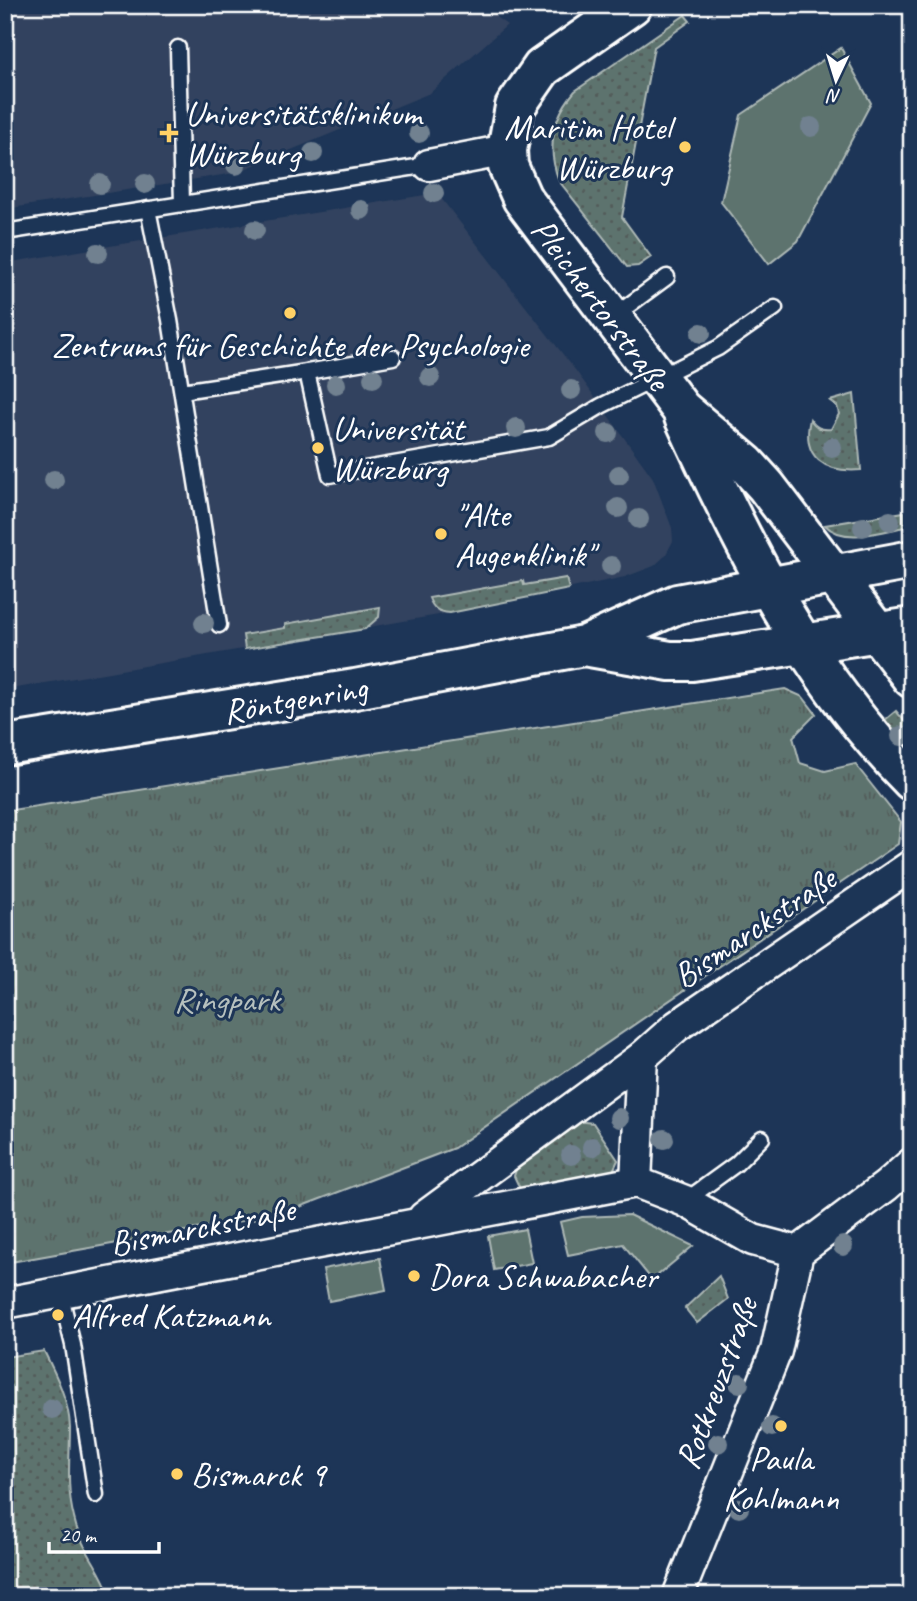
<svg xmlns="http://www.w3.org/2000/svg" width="917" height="1601" viewBox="0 0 917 1601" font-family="Caveat,sans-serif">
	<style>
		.built { fill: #32425e }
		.grass { fill: url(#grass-dots); stroke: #aeb9b6; stroke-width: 2 }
		.park { fill: url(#park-tufts); stroke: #aeb9b6; stroke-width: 2 }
		.garden { fill: #5d736e; stroke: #aeb9b6; stroke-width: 2 }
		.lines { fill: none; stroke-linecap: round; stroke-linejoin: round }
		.lane-casing { stroke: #fff; stroke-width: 19 }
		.street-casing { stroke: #fff; stroke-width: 35 }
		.secondary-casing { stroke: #fff; stroke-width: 44 }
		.lane { stroke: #1d3557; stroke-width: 14 }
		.street { stroke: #1d3557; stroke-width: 30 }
		.secondary { stroke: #1d3557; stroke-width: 38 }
		.tree { fill: #718190 }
		.poi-dot { fill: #ffd166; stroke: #1d3557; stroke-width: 2.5 }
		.labels { text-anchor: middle; stroke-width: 6; stroke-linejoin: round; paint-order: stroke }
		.poi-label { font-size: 35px; fill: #fff; stroke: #1d3557; text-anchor: start }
		.street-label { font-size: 35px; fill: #fff; stroke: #1d3557 }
		.park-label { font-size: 35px; fill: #b6c0be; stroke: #1d3557 }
	</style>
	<defs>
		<pattern id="grass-dots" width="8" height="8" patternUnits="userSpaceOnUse" patternTransform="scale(1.75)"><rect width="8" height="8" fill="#5d736e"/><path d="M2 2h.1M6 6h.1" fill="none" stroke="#535c5a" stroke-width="1.8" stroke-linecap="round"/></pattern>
		<pattern id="park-tufts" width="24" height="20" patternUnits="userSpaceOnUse" patternTransform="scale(1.75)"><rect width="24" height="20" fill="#5d736e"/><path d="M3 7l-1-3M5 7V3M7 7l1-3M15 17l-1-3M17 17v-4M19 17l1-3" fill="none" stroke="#535c5a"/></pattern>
	</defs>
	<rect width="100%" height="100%" fill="#1d3557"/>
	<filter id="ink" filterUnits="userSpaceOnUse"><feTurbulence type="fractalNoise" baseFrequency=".0143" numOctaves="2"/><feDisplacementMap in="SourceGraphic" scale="14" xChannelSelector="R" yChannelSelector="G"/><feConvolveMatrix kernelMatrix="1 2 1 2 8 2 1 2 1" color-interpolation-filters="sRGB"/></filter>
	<g filter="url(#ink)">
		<g class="built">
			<polygon points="5,5 489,5 497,18 507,25 430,93 235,173 5,209"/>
			<polygon points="437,193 576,371 653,478 672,528 673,541 665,556 654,566 625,577 450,613 5,690 5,263"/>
		</g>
		<g class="grass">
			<path d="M685 15 690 21 654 47 622 217 651 257 638 266 627 267 559 181C546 147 552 118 575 91Z"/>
			<path d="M854 394 861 470C825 473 801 458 810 419 816 428 821 430 831 429L839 414 837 406 830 401Z"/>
			<path d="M904 512 905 527C882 531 844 545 825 525Z"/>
			<path d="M566 578 569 589 450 613C438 612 433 609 429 598L523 581 524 585Z"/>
			<polygon points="380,607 379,617 365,629 245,649 243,635 285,628 285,624"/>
			<polygon points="896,711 912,730 912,760 880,724"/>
			<polygon points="576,1121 593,1123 618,1160 612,1173 521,1191 514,1176 518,1164"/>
			<polygon points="719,1276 728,1299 697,1323 685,1308"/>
			<path d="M44 1351C56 1375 69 1401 70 1427 70 1459 66 1487 74 1518 81 1550 102 1569 110 1596H5V1357Z"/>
		</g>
		<polygon class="park" points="785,689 803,697 816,714 793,737 800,763 825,771 855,764 901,822 898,844 454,1148 281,1214 5,1263 5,811"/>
		<g class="garden">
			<polygon points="841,48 871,103 798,241 769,264 721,202 741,115"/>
			<polygon points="629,1215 693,1246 652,1280 623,1244 568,1255 560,1222 582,1217"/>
			<polygon points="525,1229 532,1263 494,1270 488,1236"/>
			<polygon points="380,1258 386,1290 329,1301 323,1269"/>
		</g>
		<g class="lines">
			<defs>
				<g id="lane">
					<polyline points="178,48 182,204"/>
					<polyline points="148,209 170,320 219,625"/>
					<polyline points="5,232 429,165"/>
					<polyline points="614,316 667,277"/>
					<polyline points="307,372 393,357"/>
					<polyline points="182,391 307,372 330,475 549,437 601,406 718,348 775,308"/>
					<polyline points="685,1201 736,1164 762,1138"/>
					<polyline points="60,1292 73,1345 96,1495"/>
				</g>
				<g id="street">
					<polyline points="429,165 507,150"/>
					<polyline points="636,1182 642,1057"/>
					<polyline points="424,1217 642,1057 677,1026 912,865"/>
					<polyline points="5,1303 636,1182 685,1201 753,1240 798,1252"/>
					<polyline points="678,1596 776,1351 798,1252 886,1186 912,1163"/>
				</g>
				<g id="secondary">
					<polyline points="632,5 542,68 515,107 507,150 508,166 522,198 681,409 746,464 766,486 912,678"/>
					<path d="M684 417C745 550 808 676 912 781"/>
					<polyline points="584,646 670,661 692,661 912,627"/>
					<polyline points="5,745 355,689 584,646 677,604 912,560"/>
				</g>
			</defs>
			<use href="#lane" class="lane-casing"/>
			<use href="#street" class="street-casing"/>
			<use href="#secondary" class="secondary-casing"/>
			<use href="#lane" class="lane"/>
			<use href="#street" class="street"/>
			<use href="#secondary" class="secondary"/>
		</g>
		<g class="tree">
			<circle cx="811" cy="127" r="10"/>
			<circle cx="419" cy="133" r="10"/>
			<circle cx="313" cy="153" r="10"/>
			<circle cx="236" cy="165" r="10"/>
			<circle cx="100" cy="184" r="10"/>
			<circle cx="145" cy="184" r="10"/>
			<circle cx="434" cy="193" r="10"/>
			<circle cx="361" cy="210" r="10"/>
			<circle cx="255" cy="230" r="10"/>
			<circle cx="98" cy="253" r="10"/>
			<circle cx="701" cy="333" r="10"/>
			<circle cx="430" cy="377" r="10"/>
			<circle cx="373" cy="378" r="10"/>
			<circle cx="336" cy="384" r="10"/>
			<circle cx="571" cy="390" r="10"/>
			<circle cx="516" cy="428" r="10"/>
			<circle cx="608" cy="433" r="10"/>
			<circle cx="832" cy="447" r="10"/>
			<circle cx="619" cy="475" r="10"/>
			<circle cx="54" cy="480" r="10"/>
			<circle cx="618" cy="508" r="10"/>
			<circle cx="639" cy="519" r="10"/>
			<circle cx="890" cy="521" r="10"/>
			<circle cx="863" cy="527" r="10"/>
			<circle cx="611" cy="566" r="10"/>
			<circle cx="204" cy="623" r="10"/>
			<circle cx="901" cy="736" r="10"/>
			<circle cx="619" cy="1118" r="10"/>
			<circle cx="664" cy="1139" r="10"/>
			<circle cx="592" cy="1147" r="10"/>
			<circle cx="571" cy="1155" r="10"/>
			<circle cx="843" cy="1246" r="10"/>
			<circle cx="739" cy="1383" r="10"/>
			<circle cx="52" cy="1409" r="10"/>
			<circle cx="772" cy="1427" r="10"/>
			<circle cx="718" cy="1443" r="10"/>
			<circle cx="739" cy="1508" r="10"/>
		</g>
	</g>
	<g class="poi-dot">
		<path d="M165.5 122.5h7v7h7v7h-7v7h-7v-7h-7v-7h7z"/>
		<circle cx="685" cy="147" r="7"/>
		<circle cx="290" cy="313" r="7"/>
		<circle cx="318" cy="448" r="7"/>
		<circle cx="441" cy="534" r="7"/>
		<circle cx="414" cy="1276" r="7"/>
		<circle cx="58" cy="1315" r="7"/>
		<circle cx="781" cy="1426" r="7"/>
		<circle cx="177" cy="1474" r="7"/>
	</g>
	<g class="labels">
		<g class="poi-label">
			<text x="185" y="125">Universitätsklinikum<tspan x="185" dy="40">Würzburg</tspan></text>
			<text x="671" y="139" text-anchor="end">Maritim Hotel<tspan x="671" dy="40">Würzburg</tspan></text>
			<text x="290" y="357" text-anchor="middle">Zentrums für Geschichte der Psychologie</text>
			<text x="332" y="440">Universität<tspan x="332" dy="40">Würzburg</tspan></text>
			<text x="455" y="526">"Alte<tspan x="455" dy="40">Augenklinik"</tspan></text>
			<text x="428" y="1288">Dora Schwabacher</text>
			<text x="72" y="1327">Alfred Katzmann</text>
			<text x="781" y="1470" text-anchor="middle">Paula<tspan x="781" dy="40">Kohlmann</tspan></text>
			<text x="191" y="1486">Bismarck 9</text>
		</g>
		<g class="street-label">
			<text transform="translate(601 304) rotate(53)" y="12">Pleichertorstraße</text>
			<text transform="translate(295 699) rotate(-10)" y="12">Röntgenring</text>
			<text transform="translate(754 927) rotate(-34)" y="12">Bismarckstraße</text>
			<text transform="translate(202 1226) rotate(-11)" y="12">Bismarckstraße</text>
			<text transform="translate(716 1383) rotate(-70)" y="12">Rotkreuzstraße</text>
		</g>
		<g class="park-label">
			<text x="227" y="1011">Ringpark</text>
		</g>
	</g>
	<rect width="917" height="1601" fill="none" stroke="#1d3557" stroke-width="28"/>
	<rect x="14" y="14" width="889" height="1573" fill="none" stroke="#fff" stroke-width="2.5" filter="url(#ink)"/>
	<g transform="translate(836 80) rotate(184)" stroke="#1d3557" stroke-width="5" paint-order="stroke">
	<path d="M0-5L12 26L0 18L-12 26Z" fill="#ffffff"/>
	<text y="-10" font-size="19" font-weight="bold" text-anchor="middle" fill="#ffffff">N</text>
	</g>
	<path d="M49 1542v10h110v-10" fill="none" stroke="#ffffff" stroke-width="3.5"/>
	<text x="60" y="1542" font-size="21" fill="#ffffff" stroke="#1d3557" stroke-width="5" paint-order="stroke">20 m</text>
</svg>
